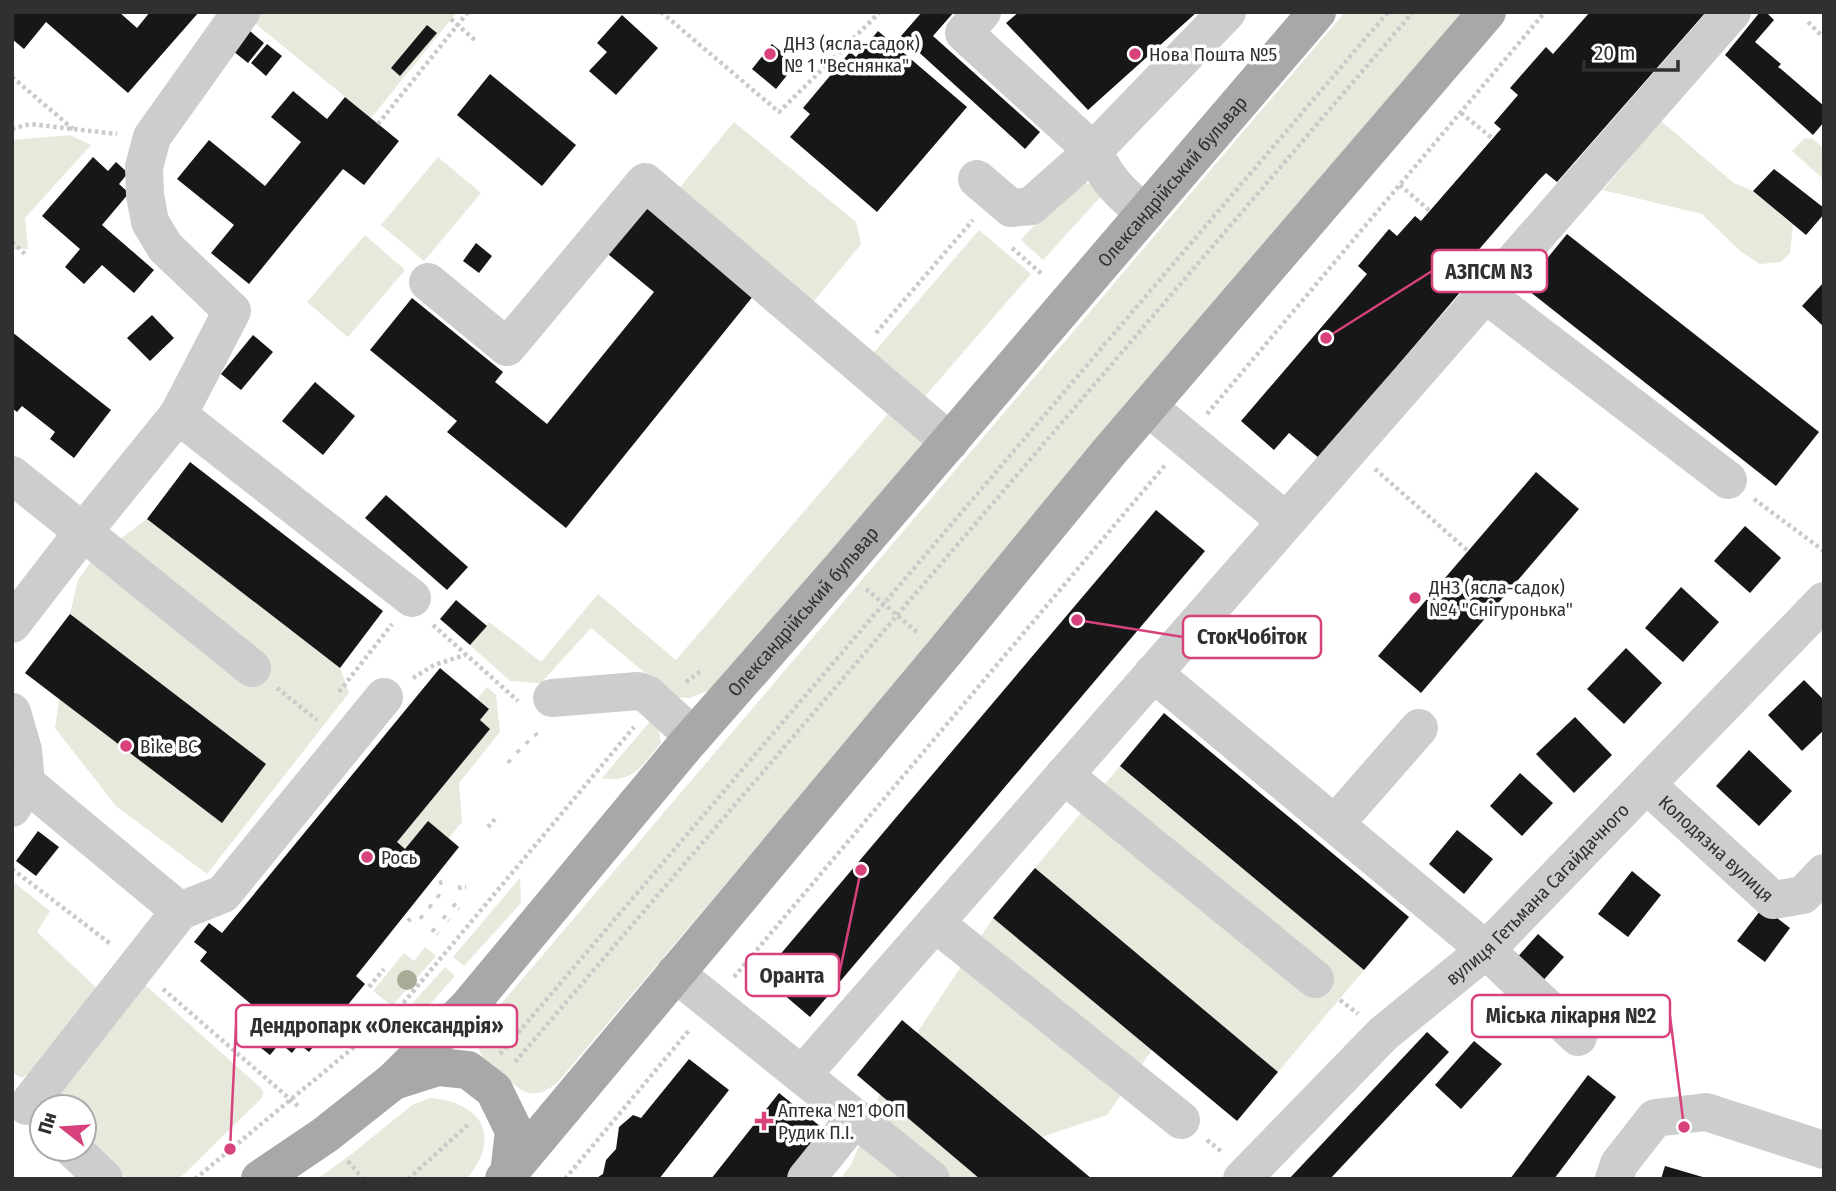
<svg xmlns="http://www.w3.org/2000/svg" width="1836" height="1191" viewBox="0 0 1836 1191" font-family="'Fira Sans Condensed',sans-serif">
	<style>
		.green { fill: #e7e9dc }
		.building { fill: #171717 }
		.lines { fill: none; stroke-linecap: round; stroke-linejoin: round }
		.path { stroke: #cacaca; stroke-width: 4.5; stroke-dasharray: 3.5 3.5; stroke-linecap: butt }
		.minor { stroke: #cdcdcd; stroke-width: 38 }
		.major { stroke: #a8a8a8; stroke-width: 38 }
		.tree { fill: #a8ac96 }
		.poi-dot { fill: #d7427c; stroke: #fff; stroke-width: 2.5 }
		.labels { text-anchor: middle; stroke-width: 7; stroke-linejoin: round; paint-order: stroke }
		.poi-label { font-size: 19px; fill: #303030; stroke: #fff; text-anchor: start }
		.street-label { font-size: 19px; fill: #303030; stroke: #fff }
		.leader { fill: none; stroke: #d7427c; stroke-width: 2.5 }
		.callout-dot { fill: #d7427c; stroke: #fff; stroke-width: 2.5 }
		.callout { fill: #fff; stroke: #d7427c; stroke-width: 2.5 }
		.callout-label { font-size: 21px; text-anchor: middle; font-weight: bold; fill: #303030 }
	</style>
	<rect width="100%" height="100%" fill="#fff"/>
	<g class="green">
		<polygon points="257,12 457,12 371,118 251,20"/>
		<path d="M1345 12H1463L557 1083C531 1104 520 1090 499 1072 492 1066 483 1060 480 1052 476 1043 481 1033 484 1024Z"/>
		<polygon points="1661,121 1734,183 1753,191 1793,225 1790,253 1781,262 1760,264 1740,251 1702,214 1603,190"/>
		<polygon points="734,122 856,222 861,244 810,306 676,192"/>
		<polygon points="70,135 91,145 25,218 28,249 12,249 12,140"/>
		<polygon points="1805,138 1813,139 1824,148 1824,175 1822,178 1792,151"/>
		<polygon points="438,157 481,193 424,261 381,225"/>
		<polygon points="1082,182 1097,186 1104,193 1043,260 1021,240 1054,203"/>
		<polygon points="979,230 1031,274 921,401 870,357"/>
		<polygon points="365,235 405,270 348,337 307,302"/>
		<polygon points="894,407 925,444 709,690 690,698 674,697 591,628 541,683 510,681 470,645 489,622 541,662 598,594 676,660"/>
		<polygon points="147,519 340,668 349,693 207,874 116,806 55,728 59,699 25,673 70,614 78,580 92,560"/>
		<polygon points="487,687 496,695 500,732 459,783 462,822 448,839 405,849 397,842 490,729 480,720 489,709 477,699"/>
		<path d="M652 719 659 730 661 743C642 765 634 784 602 778Z"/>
		<polygon points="1120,766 1364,970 1278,1072 1035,868"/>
		<polygon points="520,878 521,903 464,966 453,957"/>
		<polygon points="12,881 50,911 37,932 101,992 40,1067 22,1078 12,1072"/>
		<polygon points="993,918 1152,1050 1107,1115 1042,1137 917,1033"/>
		<polygon points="425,947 436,956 392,1006 373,991 404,953 414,961"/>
		<polygon points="445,967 455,976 431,1003 417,1011 410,1006"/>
		<polygon points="143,983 260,1087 263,1092 262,1098 179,1179 127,1179 84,1135 84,1107 60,1107 58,1088"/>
		<polygon points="880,1094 980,1179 840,1179 851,1165"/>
		<path d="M430 1098C460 1100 495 1117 482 1154 479 1162 472 1171 468 1179H317L353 1153 412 1105Z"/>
	</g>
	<g class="building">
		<polygon points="12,12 119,12 137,28 150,12 199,12 128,93 46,22 24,49 12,39"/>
		<polygon points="922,12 954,12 933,36 1040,132 1025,149 901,36"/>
		<polygon points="1019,12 1197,12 1088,110 1006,23"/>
		<polygon points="1590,12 1706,12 1557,182 1546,173 1539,180 1469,261 1479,270 1319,458 1289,433 1274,450 1241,421 1367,274 1358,266 1389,229 1397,236 1415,216 1421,221 1501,129 1494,123 1518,95 1510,88 1546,47 1553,54"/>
		<polygon points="1760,12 1766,12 1774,20 1755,42 1781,64 1778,67 1781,69 1824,106 1824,122 1813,135 1725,55"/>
		<polygon points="622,15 658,48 616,95 589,71 607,52 597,43"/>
		<polygon points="427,25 437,33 400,76 391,68"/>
		<polygon points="250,31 264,43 248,63 233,51"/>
		<polygon points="878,31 967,107 877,212 790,137 810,114 803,108 850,52 856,57"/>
		<polygon points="267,44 282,56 266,76 251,63"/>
		<polygon points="772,44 796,64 776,89 752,69"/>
		<polygon points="490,74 576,145 542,186 457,115"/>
		<polygon points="293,91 327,119 345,97 399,141 364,185 343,169 249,284 211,253 234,225 177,179 209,140 265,186 301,142 271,117"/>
		<polygon points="93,157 108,171 116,162 128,173 119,184 129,193 102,225 154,270 134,293 102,265 84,284 65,267 80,249 42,216"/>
		<polygon points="1774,169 1824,208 1824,214 1806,235 1753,191"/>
		<polygon points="645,198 758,290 566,528 447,432 457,421 370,350 412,298 503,372 495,382 547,424 654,292 603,250"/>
		<polygon points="1567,234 1819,432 1776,486 1524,287"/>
		<polygon points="476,243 492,256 479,273 463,261"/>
		<polygon points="1824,282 1824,327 1802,306"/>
		<polygon points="152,315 174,338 150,361 127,338"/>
		<polygon points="12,332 111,410 74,458 50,439 55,432 22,406 17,412 12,408"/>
		<polygon points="253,335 273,352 241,390 221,374"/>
		<polygon points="315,382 355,416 323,455 282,421"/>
		<polygon points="190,462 383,611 340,668 147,519"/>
		<polygon points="1536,472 1579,509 1421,693 1378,656"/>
		<polygon points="386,495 468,567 447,590 365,518"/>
		<polygon points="1156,510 1205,551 810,1017 762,976"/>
		<polygon points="1745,526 1781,558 1750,593 1714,561"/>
		<polygon points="1681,587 1719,622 1683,662 1645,628"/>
		<polygon points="456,600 487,626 470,645 440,619"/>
		<polygon points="70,614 266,764 222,823 25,673"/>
		<polygon points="1626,648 1662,683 1624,724 1587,689"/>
		<polygon points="440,668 489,709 480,720 490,729 397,842 405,849 428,821 459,847 356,976 365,984 309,1052 299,1044 292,1053 280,1043 270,1055 257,1045 266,1033 244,1014 252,1005 200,961 207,952 194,942 209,923 222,933"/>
		<polygon points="1804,680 1824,700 1824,730 1802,751 1768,715"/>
		<polygon points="1164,713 1409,917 1364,970 1120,766"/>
		<polygon points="1575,717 1612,755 1574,793 1536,754"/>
		<polygon points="1749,750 1792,791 1759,826 1716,786"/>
		<polygon points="1520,773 1553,803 1522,836 1490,806"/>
		<polygon points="1457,830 1493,859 1464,894 1429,864"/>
		<polygon points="38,831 59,847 36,876 16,861"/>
		<polygon points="1035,868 1278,1072 1237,1121 993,918"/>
		<polygon points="1632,871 1661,895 1628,937 1598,914"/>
		<polygon points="1763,907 1790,928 1765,962 1737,941"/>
		<polygon points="1538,934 1564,957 1540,984 1514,961"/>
		<polygon points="902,1020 1042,1137 1092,1179 980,1179 857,1075"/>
		<polygon points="1427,1032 1449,1052 1330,1179 1289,1179"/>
		<polygon points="1474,1041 1502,1064 1461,1109 1435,1085"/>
		<polygon points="689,1059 729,1090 659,1179 595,1179 603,1174 606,1160 616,1149 619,1127 633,1115 641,1118"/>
		<polygon points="1588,1075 1616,1097 1554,1179 1510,1179"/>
		<polygon points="779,1093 826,1131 788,1179 711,1179"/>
		<polygon points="1665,1166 1706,1178 1706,1179 1661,1179"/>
	</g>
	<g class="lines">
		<g class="path">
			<polyline points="661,12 779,112 880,12"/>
			<polyline points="451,19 477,42"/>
			<polyline points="1808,22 1821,35"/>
			<polyline points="12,77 73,129"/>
			<polyline points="1461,113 1492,138"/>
			<polyline points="378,124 468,12"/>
			<polyline points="12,129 30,124 117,134"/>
			<polyline points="1400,185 1430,211"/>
			<polyline points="12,242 26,255"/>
			<polyline points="1012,248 1043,275"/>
			<polyline points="876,333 973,220"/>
			<polyline points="1207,414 1545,12"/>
			<polyline points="1375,469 1468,551"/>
			<polyline points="1754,499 1824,551"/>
			<polyline points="866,589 918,633"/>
			<polyline points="433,625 518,701"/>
			<polyline points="413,678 434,665 465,655"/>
			<polyline points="686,682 701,671"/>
			<polyline points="277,688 317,720"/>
			<polyline points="339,692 392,624"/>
			<polyline points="535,733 538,737"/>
			<polyline points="526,741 530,745"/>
			<polyline points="517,750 521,754"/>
			<polyline points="508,760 512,764"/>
			<polyline points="488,827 496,818"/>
			<polyline points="12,869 112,945"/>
			<polyline points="439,883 446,881"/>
			<polyline points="458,888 466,887"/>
			<polyline points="437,895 442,899"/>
			<polyline points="453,904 459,909"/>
			<polyline points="429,905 434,909"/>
			<polyline points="420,916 425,920"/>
			<polyline points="443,916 449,921"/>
			<polyline points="408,921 413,916"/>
			<polyline points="432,929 438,934"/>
			<polyline points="734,977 1166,464"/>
			<polyline points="369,987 384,969"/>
			<polyline points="163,989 298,1106"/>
			<polyline points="1340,1000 1358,1014"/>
			<polyline points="500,1054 1388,12"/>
			<polyline points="515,1062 1413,12"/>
			<polyline points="1207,1140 1222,1152"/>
			<polyline points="348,1161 363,1179"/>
			<polyline points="195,1179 395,1013 634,727"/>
			<polyline points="408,1179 470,1123"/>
			<polyline points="565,1179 690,1029"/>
		</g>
		<g class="minor">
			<polyline points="241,12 152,137 144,167 145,195 150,222 165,247 232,311 178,415 83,532 252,668"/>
			<path d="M982 12 964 33 1093 151C1108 181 1119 192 1145 213"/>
			<polyline points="977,179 1011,208 1031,206 1093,151 1227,12"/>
			<polyline points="428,282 507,347 645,182 950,442"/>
			<polyline points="1485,294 1728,480"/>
			<polyline points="1148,407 1286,521"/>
			<polyline points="178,415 412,598"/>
			<polyline points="12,475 83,532 12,624"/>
			<polyline points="1153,673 1486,950 1578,1037"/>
			<polyline points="552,698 638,691 647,694 693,736"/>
			<polyline points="12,712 23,750 26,783 12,808"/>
			<polyline points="1064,775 1315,979"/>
			<polyline points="26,783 180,911"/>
			<path id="s1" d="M1647 785 1773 900 1803 895 1824 873"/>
			<polyline points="1335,824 1419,728"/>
			<polyline points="935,923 1181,1120"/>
			<polyline points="675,973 931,1179"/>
			<polyline points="802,1075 1732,12"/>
			<polyline points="27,1106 180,911 223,894 384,697"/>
			<polyline points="73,1149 104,1179"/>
			<polyline points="806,1179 855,1118"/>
			<path id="s2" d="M1242 1179 1383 1034 1486 950 1824 601"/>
			<polyline points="1614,1179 1619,1164 1655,1118 1706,1112 1824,1150"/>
		</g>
		<g class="major">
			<polyline points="394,1081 438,1067 468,1070 494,1090 514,1131 509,1174"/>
			<path id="s3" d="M260 1179 325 1135 392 1082 468 1007 684 747 841 568 1317 12"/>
			<polyline points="504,1179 943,654 1109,452 1487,12"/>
		</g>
	</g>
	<circle class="tree" cx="407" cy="980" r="10"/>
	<g class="poi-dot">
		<circle cx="770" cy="54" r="7"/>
		<circle cx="1135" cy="54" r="7"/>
		<circle cx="1415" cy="598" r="7"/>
		<circle cx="126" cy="746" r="7"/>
		<circle cx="367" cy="857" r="7"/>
		<path d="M760.5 1110.5h7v7h7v7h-7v7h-7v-7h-7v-7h7z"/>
	</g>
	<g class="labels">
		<g class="poi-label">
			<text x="784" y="50">ДНЗ (ясла-садок)<tspan x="784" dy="22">№ 1 "Веснянка"</tspan></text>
			<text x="1149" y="61">Нова Пошта №5</text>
			<text x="1429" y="594">ДНЗ (ясла-садок)<tspan x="1429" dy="22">№4 "Снігуронька"</tspan></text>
			<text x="140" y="753">Bike BC</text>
			<text x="381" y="864">Рось</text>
			<text x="778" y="1117">Аптека №1 ФОП<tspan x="778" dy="22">Рудик П.І.</tspan></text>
		</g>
		<g class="street-label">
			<text dy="7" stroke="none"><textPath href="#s3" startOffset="1356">Олександрійський бульвар</textPath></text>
			<text dy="7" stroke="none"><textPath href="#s3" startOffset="789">Олександрійський бульвар</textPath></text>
			<text dy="7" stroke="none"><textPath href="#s1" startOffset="94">Колодязна вулиця</textPath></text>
			<text dy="7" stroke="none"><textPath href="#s2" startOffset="411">вулиця Гетьмана Сагайдачного</textPath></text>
		</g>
	</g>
	<path class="leader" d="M1326 338L1432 271M1077 620L1183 637M861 870L839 975M1684 1127L1670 1016M230 1149L236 1026"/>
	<g class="callout-dot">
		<circle cx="1326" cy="338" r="7"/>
		<circle cx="1077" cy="620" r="7"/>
		<circle cx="861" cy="870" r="7"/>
		<circle cx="1684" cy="1127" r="7"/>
		<circle cx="230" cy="1149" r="7"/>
	</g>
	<g class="callout">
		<rect x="1432" y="250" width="115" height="42" rx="7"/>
		<rect x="1183" y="616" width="138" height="42" rx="7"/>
		<rect x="746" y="954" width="93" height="42" rx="7"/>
		<rect x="1472" y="995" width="198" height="42" rx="7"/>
		<rect x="236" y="1005" width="281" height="42" rx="7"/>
	</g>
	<g class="callout-label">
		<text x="1489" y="279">АЗПСМ N3</text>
		<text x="1252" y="644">СтокЧобіток</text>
		<text x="792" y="983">Оранта</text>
		<text x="1571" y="1023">Міська лікарня №2</text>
		<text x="377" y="1033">Дендропарк «Олександрія»</text>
	</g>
	<rect width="1836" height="1191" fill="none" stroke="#303030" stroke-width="28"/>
	<g transform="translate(63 1128) rotate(287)"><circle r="33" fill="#ffffff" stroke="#acacac" stroke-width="2"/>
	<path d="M0-5L12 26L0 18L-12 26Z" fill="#d7427c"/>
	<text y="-10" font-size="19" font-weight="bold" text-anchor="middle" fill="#303030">Пн</text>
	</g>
	<path d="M1584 60v10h94v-10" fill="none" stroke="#303030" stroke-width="3.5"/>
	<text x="1594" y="60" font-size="21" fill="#303030" stroke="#ffffff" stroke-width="5" paint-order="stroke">20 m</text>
</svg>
